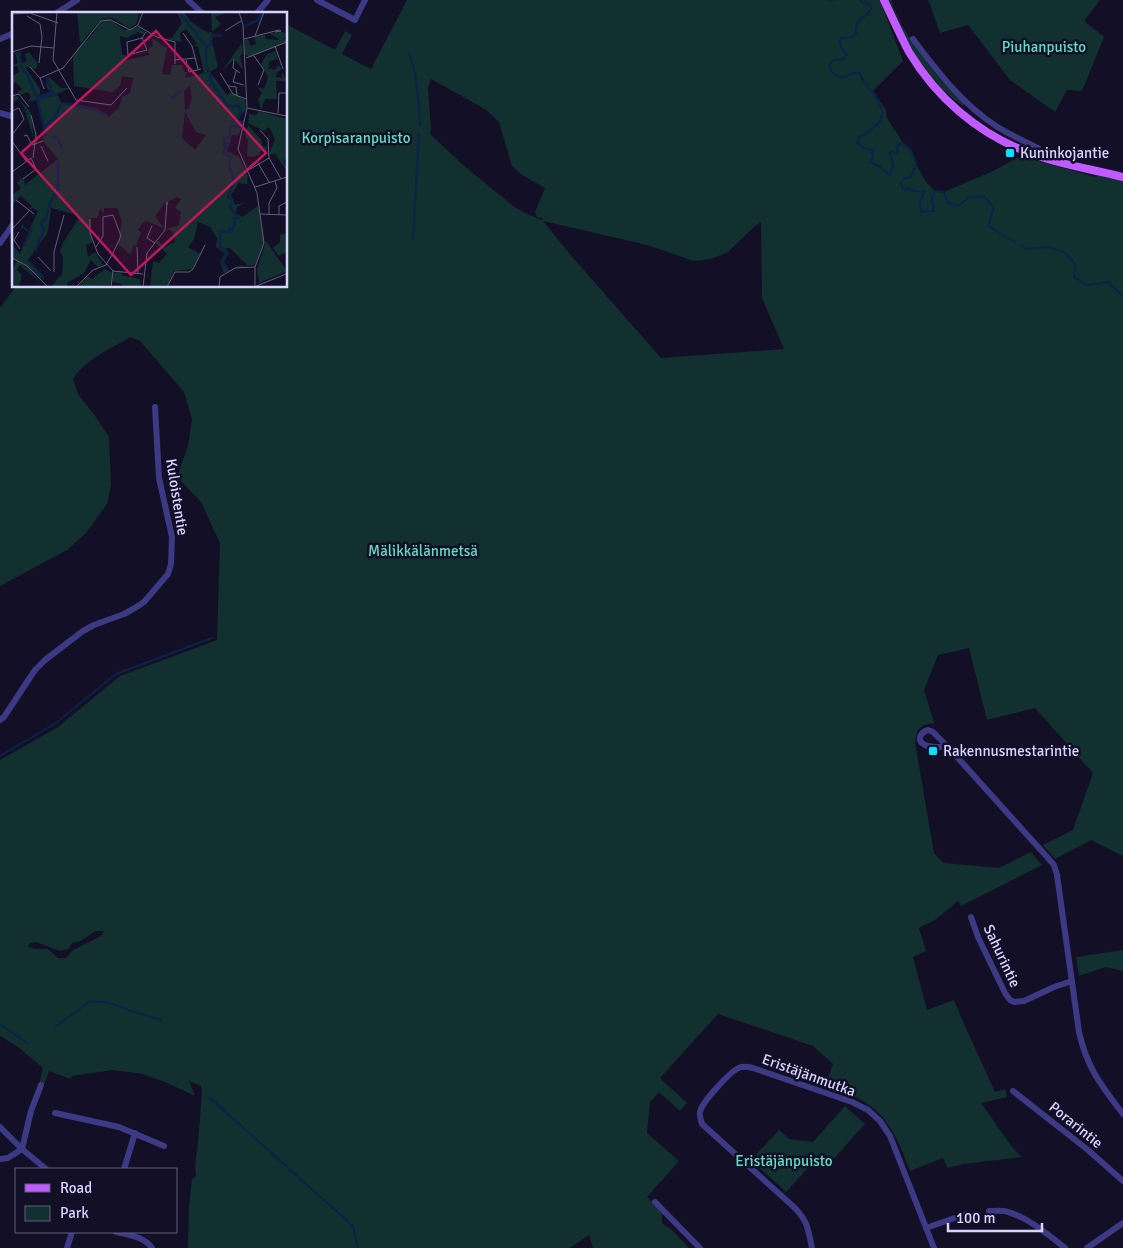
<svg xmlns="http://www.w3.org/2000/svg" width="1123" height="1248" viewBox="0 0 1123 1248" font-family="Signika,sans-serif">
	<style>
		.green { fill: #12302f; fill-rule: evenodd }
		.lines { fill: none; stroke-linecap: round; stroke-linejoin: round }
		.stream { stroke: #0c2248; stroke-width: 2 }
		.minor { stroke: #3d3a85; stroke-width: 6 }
		.major { stroke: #c25bff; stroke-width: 8 }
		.poi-dot { fill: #00e5ff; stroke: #130f26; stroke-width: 2 }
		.labels { text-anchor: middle; stroke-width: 5; stroke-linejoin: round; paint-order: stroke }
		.park-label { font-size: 15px; fill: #5fe0c0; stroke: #130f26 }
		.poi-label { font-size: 15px; fill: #d9d4ff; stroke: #130f26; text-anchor: start }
		.street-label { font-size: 15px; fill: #d9d4ff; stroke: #130f26 }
		.inset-river { fill: none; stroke: #0c2248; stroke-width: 2.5 }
		.inset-road { fill: none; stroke: #625e7d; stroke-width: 1 }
		.view { fill: #c2185b; fill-opacity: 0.15; stroke: #c2185b; stroke-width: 2.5 }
		.inset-edge { fill: none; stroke: #d9d4ff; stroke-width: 2.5 }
	</style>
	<rect width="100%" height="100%" fill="#130f26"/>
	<g class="green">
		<path d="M407 0H880L903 61 873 91 886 110 887 118 903 143 912 152 916 164 926 182 935 191 944 192 991 172 1021 156 1095 177 1096 175 1123 181V856L1091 840 1055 859 1043 845 1073 830 1093 773 1035 708 987 720 969 648 938 655 924 690 934 723C920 725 917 728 915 742L934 853 944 863 999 868 1031 852 1042 865 961 906 958 901 935 920 919 928 926 951 913 957 927 1010 954 1000 965 1026 995 1092 1005 1089 1007 1097 981 1103 1012 1147 1022 1157 963 1164 948 1168 943 1158 910 1171C899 1142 888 1113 859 1099 848 1094 836 1091 825 1087L833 1064 813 1046 718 1014 660 1078 687 1103 680 1111 659 1092 650 1102 647 1133 679 1161 647 1197 662 1210V1222L664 1225 673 1231 689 1248H593L589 1235 570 1248H188L189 1206 192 1179 196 1176 195 1166 198 1142 202 1092 201 1086 189 1081 195 1096 165 1082 142 1074 113 1070 72 1076 71 1079 49 1071 44 1085 39 1084 43 1068 18 1047 0 1036V760L58 727 120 676 217 640 220 543 201 502 177 477 188 446 192 419 184 392 140 341 130 337C112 348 83 361 73 379L78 394 96 417 109 437 111 485 107 504 85 534 67 550 0 586V308L16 286H286V27L288 25 335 50 345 31 352 35 342 54 371 69ZM431 79 485 109 499 122 512 166 522 175 545 188 535 212 537 217 543 218 542 220 527 214 516 208 463 165 430 134 431 128 428 88ZM543 221 647 245 694 261 711 259 728 252 755 226 761 222 762 298 784 349 661 358 574 259ZM96 931H104L101 936 73 950 66 958H58L48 949H36L28 947 30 943 36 942 60 951 68 949 72 943 80 941Z"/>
		<path d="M889 0H891C897 20 909 37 921 54 934 73 947 89 965 103L963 106C957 101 950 97 944 91 918 67 903 32 889 0Z"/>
		<polygon points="928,0 1100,0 1084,21 1104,37 1082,91 1067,90 1055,112 1010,80 968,25 940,33 930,4"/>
		<polygon points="1123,950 1123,971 1106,967 1079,976 1076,957"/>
		<polygon points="845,1106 865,1124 828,1165 818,1157 786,1192 751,1160 779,1130 789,1139 813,1142"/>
	</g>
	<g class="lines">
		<g class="stream">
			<polyline points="829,0 830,1 834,0"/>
			<path d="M860 0 862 2 870 5 872 8C865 20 855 16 856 34L852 37 841 38C838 44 843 50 847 55L844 59 834 60 830 64V70C847 86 844 70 860 73L862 79 875 95 883 112 880 121 865 135 860 136 857 143 863 148 872 150 873 157 870 162 882 168 889 175 893 167 890 153 892 151 896 154 898 153 897 146 903 143 912 152 916 164 911 177 905 178 901 183 903 189 907 190 908 188 914 191H925C920 198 918 204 922 212L934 211 932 199 935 191 944 192 947 202 958 206 970 197 984 196 994 208 988 226 1015 242"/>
			<path d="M409 53C418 76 418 100 420 126"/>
			<polyline points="413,239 419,134"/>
			<polyline points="1019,245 1026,249 1044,247 1063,251 1075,264 1074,277 1087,285 1108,282 1123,296"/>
			<polyline points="0,756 56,723 116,674 212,638"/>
			<polyline points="0,1024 27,1043"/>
			<polyline points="56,1026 90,1001 110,1003 131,1011 162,1020"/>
			<polyline points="209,1097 353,1226 358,1248"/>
		</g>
		<g class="minor">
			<polyline points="188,0 203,14"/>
			<polyline points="317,0 355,20 365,0"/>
			<polyline points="55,14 77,0"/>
			<polyline points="256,14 268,0"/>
			<polyline points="0,39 14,33"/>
			<path d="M913 39C937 71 962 104 996 126 1010 135 1024 141 1038 148"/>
			<polyline points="0,113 14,117"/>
			<polyline points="0,243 14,223"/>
			<polyline points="0,720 4,717 27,682 35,670 45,660 83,631 94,625 124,614 135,608 144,602 168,574 171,564 172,537 159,478 155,407"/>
			<path d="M948 747C941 747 931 748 925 745 915 741 921 732 928 730L933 732 948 747 1048 858 1054 865 1057 875 1079 1032C1087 1068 1101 1085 1123 1114"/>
			<polyline points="971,917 978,937 1005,993 1010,1000 1014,1002 1024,1001 1054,987 1072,981"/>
			<polyline points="1013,1091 1088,1150 1123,1181"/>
			<polyline points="55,1113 119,1127 164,1146"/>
			<polyline points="0,1127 22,1149 46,1169"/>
			<polyline points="0,1159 8,1158 22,1149 31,1111 41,1085"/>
			<polyline points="124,1169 135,1133"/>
			<polyline points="655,1202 700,1248"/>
			<path d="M989 1211C995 1211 1002 1210 1008 1212 1027 1217 1050 1236 1065 1248"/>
			<polyline points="926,1228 966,1214"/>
			<path d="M116 1232C129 1235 145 1237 152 1248"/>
			<polyline points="67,1248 72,1232"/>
			<path d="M812 1248C808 1229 808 1222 795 1208L702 1124C701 1120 699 1116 700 1112 702 1102 731 1070 741 1067 745 1066 749 1067 753 1068L852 1102 868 1110 880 1121 890 1136 934 1248"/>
			<polyline points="1087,1248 1123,1223"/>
		</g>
		<path class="major" d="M884 0C892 17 900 35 909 52 936 97 977 133 1027 152 1057 164 1091 169 1123 177"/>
	</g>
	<g class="poi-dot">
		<rect x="1005" y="148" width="10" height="10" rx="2.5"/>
		<rect x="928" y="746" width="10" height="10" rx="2.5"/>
	</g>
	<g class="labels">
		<g class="park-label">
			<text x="1044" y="52">Piuhanpuisto</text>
			<text x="356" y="143">Korpisaranpuisto</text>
			<text x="423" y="556">Mälikkälänmetsä</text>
			<text x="784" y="1166">Eristäjänpuisto</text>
		</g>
		<g class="poi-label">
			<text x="1020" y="158">Kuninkojantie</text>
			<text x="943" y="756">Rakennusmestarintie</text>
		</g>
		<g class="street-label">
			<text transform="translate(177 497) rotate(81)" y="5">Kuloistentie</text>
			<text transform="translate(1002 956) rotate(65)" y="5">Sahurintie</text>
			<text transform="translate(809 1075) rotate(20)" y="5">Eristäjänmutka</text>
			<text transform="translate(1076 1125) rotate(39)" y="5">Porarintie</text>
		</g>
	</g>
	<g transform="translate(12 12)">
		<rect width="275" height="275" fill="#130f26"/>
		<path d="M65 0H125L126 4 128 0 124 12 117 16 101 6 96 5 89 7 88 8 95 6 100 7 88 9 68 32ZM165 0H172L179 10 196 21 200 20 199 0 214 1 203 5 209 12 200 20 199 25 206 55 198 60 215 83 219 80 233 88 234 99 227 103V109L232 108 231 113 226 123H220L215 139 227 145 236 164 235 172 227 171 219 183 223 193 234 190 225 195 224 201 230 205 246 194 252 230 243 253 226 254 208 264 212 261 208 250 213 242 204 235 205 226 198 215 186 210 182 227 176 235 188 242 180 257 162 259 155 275H138L141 249 147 251 155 242 144 231 146 229 153 235 163 230 160 219 154 217 167 213 169 200 163 196 169 187 165 185 153 191 143 204 152 216 134 209 130 212 126 218 129 220 124 234 121 233 119 243 106 232 110 209 105 196H92V201L88 197 85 206H78L80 231 74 233 76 245 83 240 91 253 86 255 79 248 72 261 55 271 56 275H39L50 262 51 245 48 240 51 231 68 204 36 195 39 197 38 207 35 222 16 248 32 265 31 268 0 245V232L8 242 17 220 5 213 9 215 12 210 11 214 17 219 26 199 21 196 17 198 20 194 9 184 0 192V183L9 176 5 171 9 166 7 163 12 168 13 173 46 147 31 129 32 113 24 88 15 90 19 85 16 80 8 83 6 80 10 77 4 70 0 73V64L7 60 6 54H0L6 51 3 41 9 39V51L15 49 13 42 17 40 26 52 24 57 13 55 28 77V83L38 80 35 75 34 65H37L49 76H58L45 82 50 92 83 98 96 105 107 96 110 85 118 81 121 66 110 64 108 74 100 80 62 74 61 46 66 35 78 26 89 10 100 9 112 18 126 15 133 20 131 23 126 20 115 26 108 24 110 43H114L111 49 137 43 136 38 141 34 140 26 155 36 150 62 158 63 160 53H170L172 60H175L173 66 192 61 186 34H181L185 32 174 17 168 21 169 30 154 27 160 26 170 11ZM178 74 180 85 177 96 173 98 172 79ZM173 100 184 120 194 123 183 138 170 126ZM213 236H218L236 254 217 258 212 250 217 241ZM270 20 275 22 272 26 275 30 238 45 233 43V28L236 27 239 34 244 32 242 25 256 21 253 23 254 27 268 28 257 21ZM230 31 231 41 228 44 231 58 222 47 209 60ZM264 39 266 47 258 49 256 53 259 54 255 56 263 58 266 53 270 57 261 63 265 61 264 65 270 66V60L275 69H264L265 87H253L249 98 246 87 250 81 245 75 252 77 256 65 249 52 255 42ZM5 84 19 101 22 128 13 98 7 87 0 91V85ZM247 99 275 107V145L272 149 275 159 263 142H257L263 127 257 115 252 119 236 111 237 102 244 103ZM236 113 250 129V134L255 135V138L248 139V142L240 145 235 144 236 127 233 124ZM273 221 275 240 267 244 261 236 268 230V223ZM254 229 275 259 247 271 245 257ZM5 249 13 253 28 271 8 253 5 258 10 263 7 275H0V259ZM93 257 101 261 98 273 66 275 76 264 80 267ZM110 259 109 263 128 267 129 275H109L110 272 100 270 102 261Z" fill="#12302f" fill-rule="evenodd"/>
		<path class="inset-river" d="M167 0 193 33M253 1 272 0M233 14 246 8 250 1M7 40 10 57 16 64 24 84M197 60 194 53V35L199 32 200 23 210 24M199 62 198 68 216 94H226L230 99 225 109 229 110V114L218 115V126H212V133L217 131 211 140 219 145 217 153M24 85 40 81 35 65M25 86 34 124M27 86 46 82M159 87 171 78M50 91 83 97 96 104M33 114 43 106 49 92M39 125 45 126 50 136M36 195 46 177V149M32 219 29 211 34 207 36 197M12 234 20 216M23 239 31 220M16 249 31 265M216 258 210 251 215 241 208 235V219L217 220 218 216 220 218 223 212 222 206H226L218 195 221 188 216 185 222 167 217 154"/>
		<path class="inset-road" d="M45 0 41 48 64 88 99 93 115 76M227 0 231 13 235 96 226 137 245 181 252 231 243 255V275M0 2 18 1 46 11M15 4 28 12 30 25 27 51M126 14 145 25 163 30V52M213 19 229 9M171 21 180 34 186 57M243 24 252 0M130 26 115 30 116 43 135 38 130 26 134 20M232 27 267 18 269 19 263 20M263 34 271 57M0 40 19 34 42 36M242 44 252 58 246 73M234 46 275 30M222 47 221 56 228 61M163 48 183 46M174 48 177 60 189 57M18 55 28 66 32 77M224 59 221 70 232 73M208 61 221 82 234 87M28 66 51 56 89 9 99 8 118 18 126 13 131 0M216 74 224 75 225 84M0 84 7 82 17 95M235 96 274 104M0 99 7 96 12 107 0 123M266 101 267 81H275M19 103 24 123 21 146M248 118 256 127 257 146 269 167M12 124 15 123 20 133 31 129M0 129 14 149M29 134 36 149M246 151 257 170M235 159 257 146M0 160 19 146M11 167 24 157 19 146M243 175 275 165M4 188 22 202M248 202 275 203M257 202V191L265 176 263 169M267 203V194L275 190M78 207V221L86 242 101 259M140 214 135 226 143 231M0 217 17 199M7 220 2 228 8 237M125 235 126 261M26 245 39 259M0 246 15 254 36 275M42 260V240L52 203M64 275 81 258 94 253 100 243 109 224 101 203 91 205V224L84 235M99 275 101 259 131 262M131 275 135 241 153 218 155 190V193M155 275 163 260H177L181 257 193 233M207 275 208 265 223 256 243 255M242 275 274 262"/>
		<path class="view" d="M144 19 254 141 119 263 9 141Z"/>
		<rect width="275" height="275" class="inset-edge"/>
	</g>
	<rect x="15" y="1168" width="162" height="65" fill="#130f26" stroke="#625e7d"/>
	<rect x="25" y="1184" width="25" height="8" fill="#c25bff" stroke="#625e7d"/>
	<text x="60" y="1193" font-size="15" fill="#d9d4ff">Road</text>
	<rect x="25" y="1206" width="25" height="15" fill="#12302f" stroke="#625e7d"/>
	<text x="60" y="1218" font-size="15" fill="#d9d4ff">Park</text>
	<path d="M948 1223v8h94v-8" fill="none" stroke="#d9d4ff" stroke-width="2.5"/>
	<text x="956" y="1223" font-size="15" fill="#d9d4ff" stroke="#130f26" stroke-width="4" paint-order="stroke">100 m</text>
</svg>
